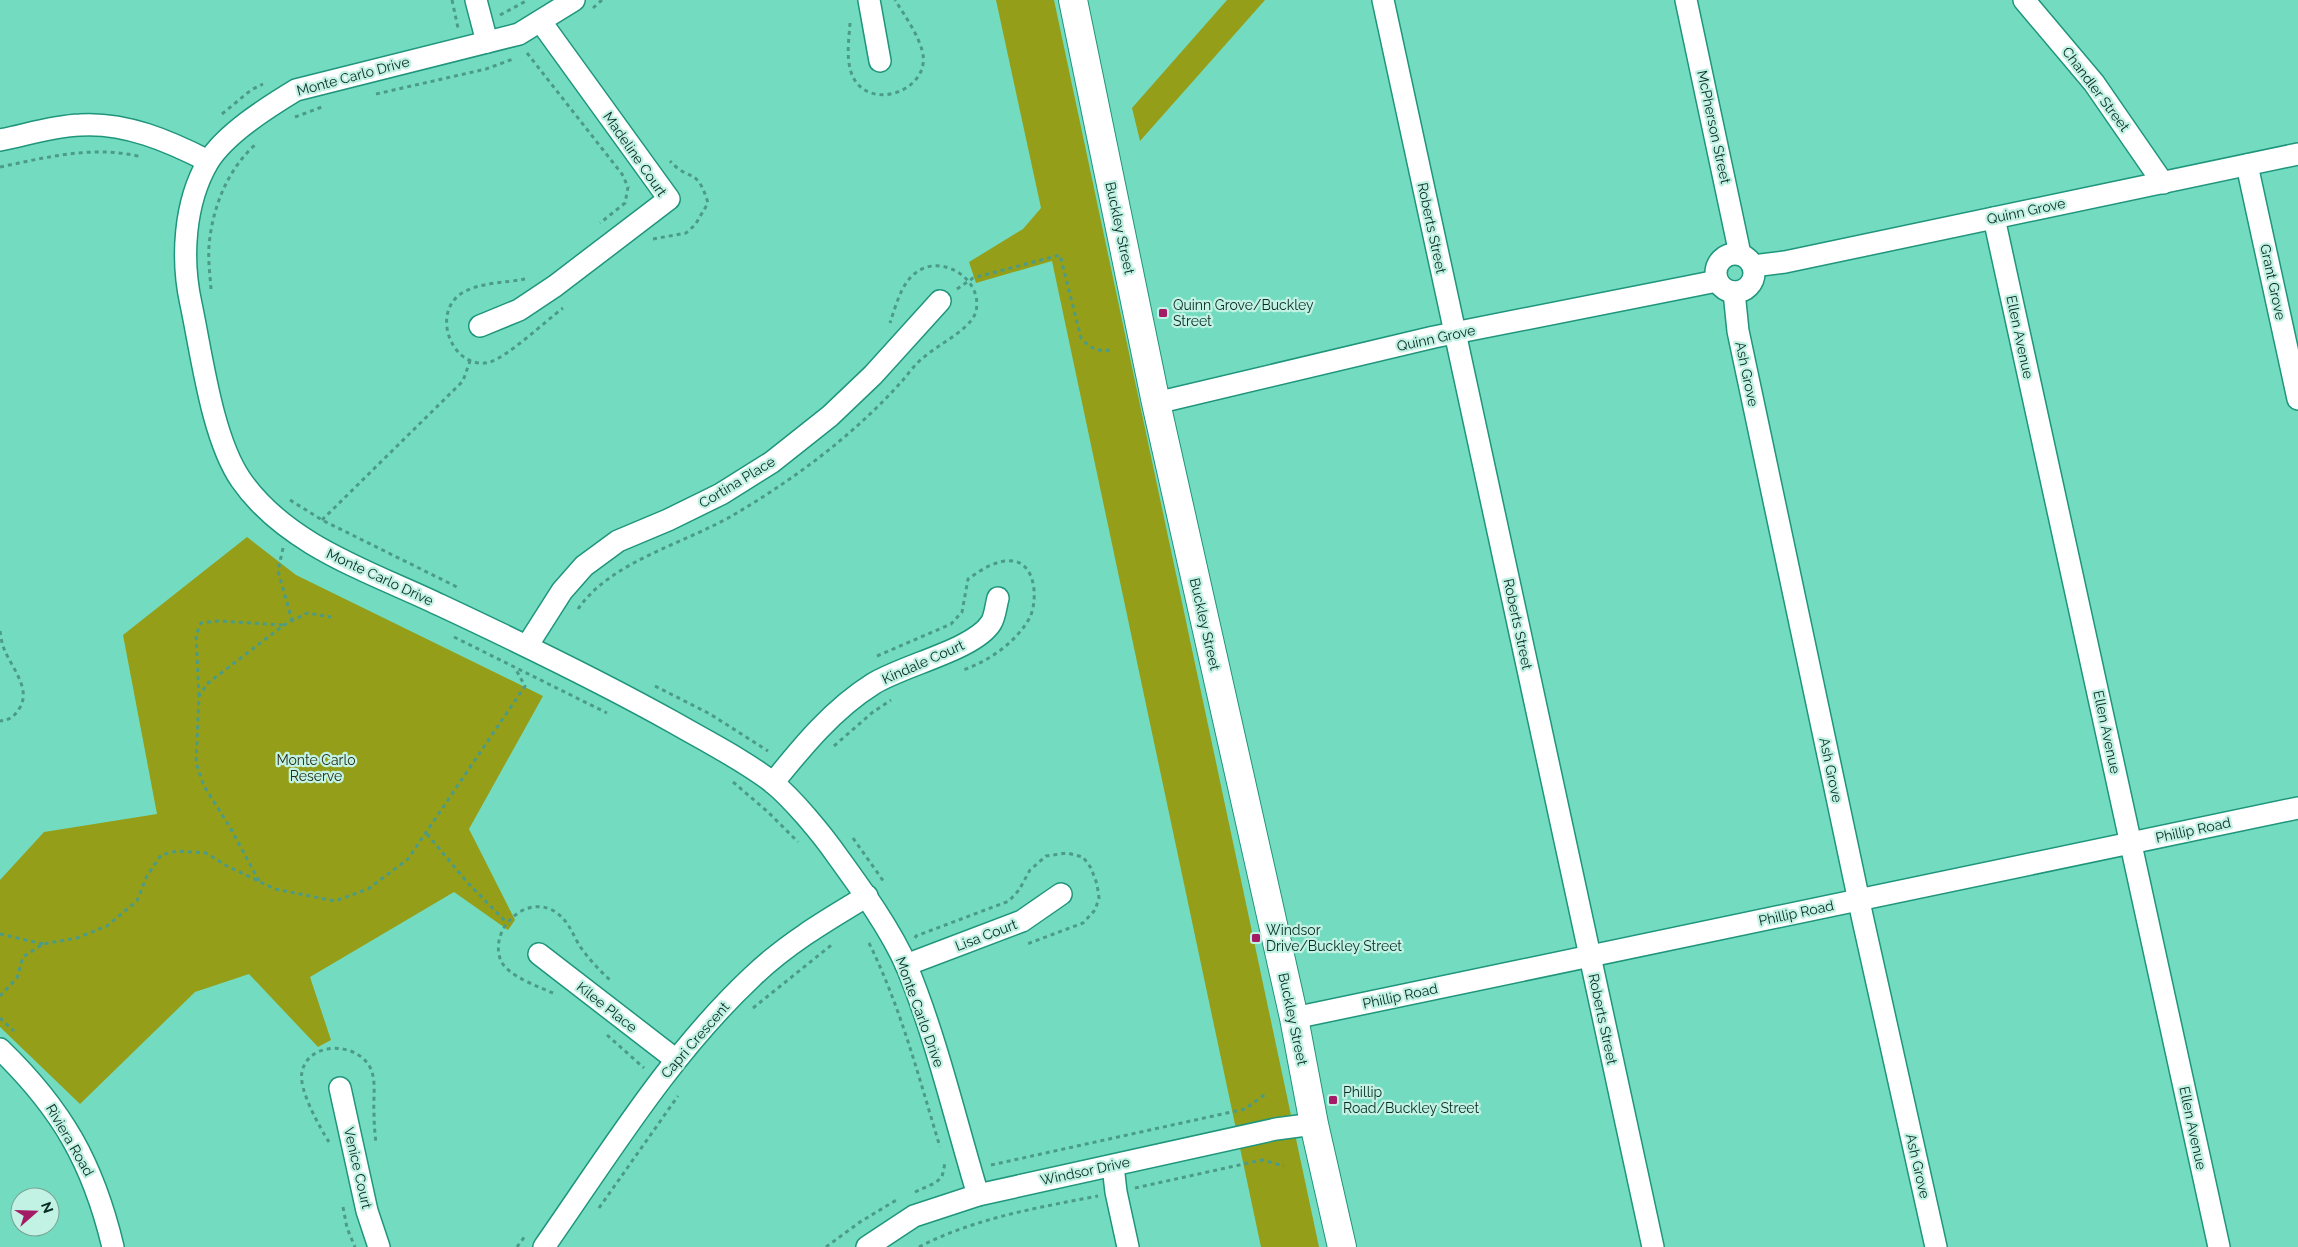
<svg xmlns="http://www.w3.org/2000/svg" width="2298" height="1247" viewBox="0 0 2298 1247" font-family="Raleway,sans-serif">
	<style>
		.green { fill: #949e19 }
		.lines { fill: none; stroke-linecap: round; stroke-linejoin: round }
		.minor-casing { stroke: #1f957c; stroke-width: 24 }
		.secondary-casing { stroke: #1f957c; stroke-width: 30 }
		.path { stroke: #4c9b87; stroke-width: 3; stroke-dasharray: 4 4; stroke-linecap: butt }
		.minor { stroke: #fff; stroke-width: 21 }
		.secondary { stroke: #fff; stroke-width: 28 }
		.poi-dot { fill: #a41c65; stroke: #c2f2e3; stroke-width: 2 }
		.labels { text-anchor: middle; stroke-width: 4.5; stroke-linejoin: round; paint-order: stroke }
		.street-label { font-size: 14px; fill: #082b23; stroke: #c2f2e3 }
		.poi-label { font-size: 14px; fill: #082b23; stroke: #c2f2e3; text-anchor: start }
		.park-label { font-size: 14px; fill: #292c17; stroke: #c2f2e3 }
	</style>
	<rect width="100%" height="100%" fill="#73dcc0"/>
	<g class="green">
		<polygon points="996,0 1054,0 1319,1247 1261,1247 1052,261 976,283 969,262 1023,229 1041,208"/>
		<polygon points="1227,0 1265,0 1140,141 1132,108"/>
		<polygon points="247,537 296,575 543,696 469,829 515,920 508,930 454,892 310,977 331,1040 318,1047 249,974 195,992 80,1104 0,1027 0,880 44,832 157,814 123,635"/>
	</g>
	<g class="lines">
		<defs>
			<g id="minor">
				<polyline points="476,0 487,42"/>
				<path d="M574 0 519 34 296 90C268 107 225 134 208 162 184 203 181 259 191 304 202 356 212 438 241 480 287 546 371 572 440 605 519 642 598 680 673 722 706 741 742 759 772 782 793 799 822 834 838 857 862 890 891 930 907 967 937 1040 955 1119 978 1195"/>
				<polyline points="869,0 880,61"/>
				<polyline points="1383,0 1653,1247"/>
				<polyline points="1686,0 1740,254"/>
				<polyline points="2024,0 2094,83 2163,183"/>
				<path d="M0 140C26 135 53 126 80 125 125 122 169 141 208 161"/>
				<polyline points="2247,165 2298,399"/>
				<polyline points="1994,218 2219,1247"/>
				<circle cx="1735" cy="273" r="19"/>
				<polyline points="1753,266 1785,262 2298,154"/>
				<polyline points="1734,292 1738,331 1863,920 1936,1247"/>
				<polyline points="480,326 519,310 555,286 669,199 541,22"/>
				<polyline points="1156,403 1434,337 1717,281"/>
				<polyline points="527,646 562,591 584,566 618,541 668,520 721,494 772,462 830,416 873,375 940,301"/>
				<path d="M773 783C802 747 833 709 873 684 903 665 974 650 991 623 995 617 996 605 998 598"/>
				<polyline points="539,954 675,1059"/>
				<polyline points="906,965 1022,921 1061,894"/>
				<polyline points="1294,1018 2298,808"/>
				<path d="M0 1049C62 1109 93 1163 113 1247"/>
				<polyline points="340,1088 367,1211 379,1247"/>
				<polyline points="1113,1166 1116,1192 1128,1247"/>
				<path d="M544 1247C609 1154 669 1055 752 977 786 944 827 920 867 896"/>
				<polyline points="867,1247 914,1216 978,1195 1276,1129 1314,1124"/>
			</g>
			<polyline id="secondary" points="1073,0 1156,403 1294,1018 1314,1124 1342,1247"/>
		</defs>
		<use href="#minor" class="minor-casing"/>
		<use href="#secondary" class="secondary-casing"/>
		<g class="path">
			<polyline points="452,0 458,28"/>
			<polyline points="593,8 602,0"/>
			<polyline points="500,15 528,0"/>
			<path d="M850 23C849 39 846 56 851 72 865 115 934 91 922 50 917 33 905 16 895 0"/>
			<polyline points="527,53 622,174 628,187 625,203 600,223"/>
			<polyline points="376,94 486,69 513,59"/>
			<polyline points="222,114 251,90 263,84"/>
			<polyline points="295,117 322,107"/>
			<path d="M0 167C48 157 94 145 142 157"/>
			<path d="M653 239 686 233 695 225 708 203C697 166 690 183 670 161"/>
			<path d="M525 279C506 283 480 282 462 293 429 314 454 372 490 362 506 358 547 320 563 308"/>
			<path d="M211 289C210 275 208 260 209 246 212 209 227 170 255 145"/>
			<path d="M957 289 973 278 1060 255 1081 338C1090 348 1097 352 1110 350"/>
			<polyline points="290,500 322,520 459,588"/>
			<polyline points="322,520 463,381 470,361"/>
			<polyline points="283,548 278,571 292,620"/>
			<path d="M578 609C612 560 685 544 735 514 796 478 855 434 903 380 909 373 915 364 923 358 936 346 969 330 975 314 987 281 938 247 910 278 900 289 895 308 890 323"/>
			<path d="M0 631C1 638 2 645 5 651 12 668 32 690 19 709 14 717 9 720 0 721"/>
			<polyline points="454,637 607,713"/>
			<path d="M877 656 951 624 962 612 968 579C981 570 997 559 1013 561 1037 564 1038 603 1029 619 1015 643 989 661 963 670"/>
			<polyline points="655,686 710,714 768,751"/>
			<polyline points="199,696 196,635 201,623 218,621 283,625"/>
			<polyline points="834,746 873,712 891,700"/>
			<polyline points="733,782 768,812 798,842"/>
			<polyline points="427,834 467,882 506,922"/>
			<polyline points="853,838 884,882"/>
			<polyline points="259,881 231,829 204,786 196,763 199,696 208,683 284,625 307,613 331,617"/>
			<polyline points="0,934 43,944"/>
			<polyline points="915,938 916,936 1009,901 1019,890 1030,870 1046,856 1067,853 1083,857 1091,868 1097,884 1099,898 1095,910 1083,923 1027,944"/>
			<path d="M869 943C901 1008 919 1078 940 1147"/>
			<path d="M553 993C539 987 508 976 501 961 488 930 525 894 554 911 567 919 572 932 579 945 587 957 599 970 610 980"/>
			<polyline points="0,996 17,978 23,957 43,944 77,938 107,926 137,901 147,876 161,855 177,851 206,853 227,866 275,889 335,901 368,889 408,859 525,686 515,668"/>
			<polyline points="753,1008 834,943"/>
			<polyline points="0,1018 14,1031"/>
			<polyline points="607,1035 644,1068"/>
			<path d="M329 1142C320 1128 298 1089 302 1072 308 1040 362 1041 372 1072 376 1085 373 1100 374 1114 374 1124 375 1134 376 1144"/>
			<polyline points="991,1165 1245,1109 1267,1093"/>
			<polyline points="1135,1188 1262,1160 1284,1166"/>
			<polyline points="915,1192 935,1183 942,1177 945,1163"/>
			<polyline points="343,1207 347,1228 355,1247"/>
			<polyline points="599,1208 678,1096"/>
			<polyline points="517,1247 525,1236"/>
			<polyline points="826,1247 860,1222 898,1199"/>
			<path d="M919 1247C975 1218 1036 1208 1098 1196"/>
		</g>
		<use href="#minor" class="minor"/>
		<use href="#secondary" class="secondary"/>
	</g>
	<g class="poi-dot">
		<rect x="1158" y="308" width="10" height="10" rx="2.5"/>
		<rect x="1251" y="933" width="10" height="10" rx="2.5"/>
		<rect x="1328" y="1095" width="10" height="10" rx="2.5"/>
	</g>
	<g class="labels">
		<g class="street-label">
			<text transform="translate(353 76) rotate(-15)" y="5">Monte Carlo Drive</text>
			<text transform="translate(2096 89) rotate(53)" y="5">Chandler Street</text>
			<text transform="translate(1714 127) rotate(78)" y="5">McPherson Street</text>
			<text transform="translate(635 154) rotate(55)" y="5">Madeline Court</text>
			<text transform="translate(2026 211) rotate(-12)" y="5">Quinn Grove</text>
			<text transform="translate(1120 228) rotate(78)" y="5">Buckley Street</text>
			<text transform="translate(1432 228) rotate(78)" y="5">Roberts Street</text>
			<text transform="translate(2273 282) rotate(78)" y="5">Grant Grove</text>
			<text transform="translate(2020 337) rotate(78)" y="5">Ellen Avenue</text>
			<text transform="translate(1436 338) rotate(-12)" y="5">Quinn Grove</text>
			<text transform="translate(1747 374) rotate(78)" y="5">Ash Grove</text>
			<text transform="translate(737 482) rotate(-31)" y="5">Cortina Place</text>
			<text transform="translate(380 577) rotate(25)" y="5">Monte Carlo Drive</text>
			<text transform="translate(1205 624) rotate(77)" y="5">Buckley Street</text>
			<text transform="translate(1518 624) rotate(78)" y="5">Roberts Street</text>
			<text transform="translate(923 662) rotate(-24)" y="5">Kindale Court</text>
			<text transform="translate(2107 732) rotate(78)" y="5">Ellen Avenue</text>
			<text transform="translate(1831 770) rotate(78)" y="5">Ash Grove</text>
			<text transform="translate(2193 830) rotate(-12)" y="5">Phillip Road</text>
			<text transform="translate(1796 913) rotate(-12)" y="5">Phillip Road</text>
			<text transform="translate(986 935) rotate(-21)" y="5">Lisa Court</text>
			<text transform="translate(1400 996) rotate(-12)" y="5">Phillip Road</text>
			<text transform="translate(607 1007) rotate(38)" y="5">Kilee Place</text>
			<text transform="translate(920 1012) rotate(70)" y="5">Monte Carlo Drive</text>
			<text transform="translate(1293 1019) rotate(78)" y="5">Buckley Street</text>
			<text transform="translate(1603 1019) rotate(78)" y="5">Roberts Street</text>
			<text transform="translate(695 1040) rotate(-49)" y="5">Capri Crescent</text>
			<text transform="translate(2193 1128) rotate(78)" y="5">Ellen Avenue</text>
			<text transform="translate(70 1140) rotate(60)" y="5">Riviera Road</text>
			<text transform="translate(1918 1166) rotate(77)" y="5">Ash Grove</text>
			<text transform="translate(358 1168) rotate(77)" y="5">Venice Court</text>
			<text transform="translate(1085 1171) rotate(-12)" y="5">Windsor Drive</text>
		</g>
		<g class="poi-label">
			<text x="1173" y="310">Quinn Grove/Buckley<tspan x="1173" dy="16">Street</tspan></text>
			<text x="1266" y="935">Windsor<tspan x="1266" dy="16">Drive/Buckley Street</tspan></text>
			<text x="1343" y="1097">Phillip<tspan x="1343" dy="16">Road/Buckley Street</tspan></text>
		</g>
		<g class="park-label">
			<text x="316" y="765">Monte Carlo<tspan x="316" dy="16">Reserve</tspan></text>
		</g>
	</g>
	<g transform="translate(35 1212) rotate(70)"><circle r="24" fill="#c2f2e3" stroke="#78a296"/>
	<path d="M0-4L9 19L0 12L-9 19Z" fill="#a41c65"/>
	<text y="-8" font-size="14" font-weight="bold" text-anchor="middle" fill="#082b23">N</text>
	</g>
</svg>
